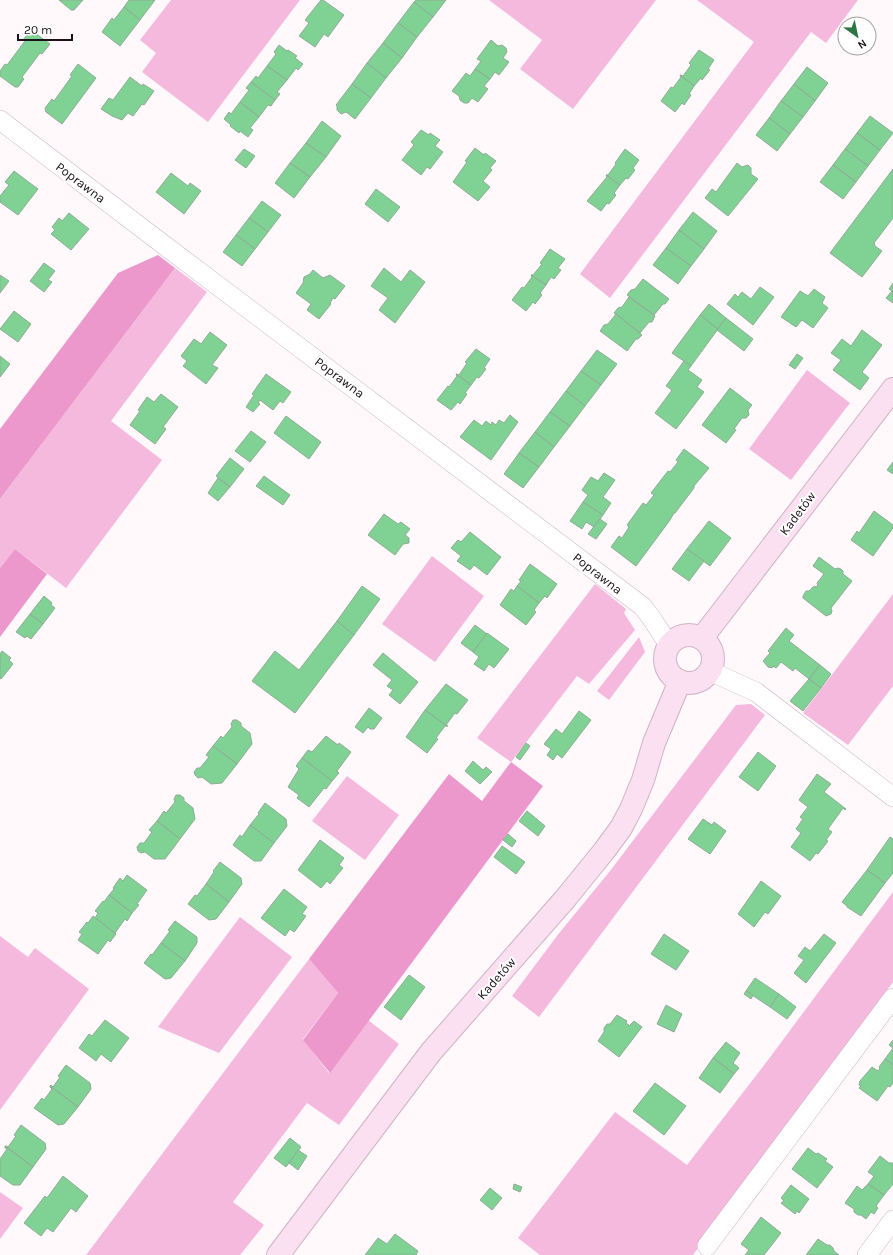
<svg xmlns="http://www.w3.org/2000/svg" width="893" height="1255" viewBox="0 0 893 1255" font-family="Karla,sans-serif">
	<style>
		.green { fill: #f4b9dc }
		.forest { fill: #ec98cd }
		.building { fill: #7fd294; stroke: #90aa95 }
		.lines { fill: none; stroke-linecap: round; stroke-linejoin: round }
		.street-casing { stroke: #d0b2c4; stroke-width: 20 }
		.secondary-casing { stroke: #d0b2c4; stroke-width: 24 }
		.street { stroke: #fff; stroke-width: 19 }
		.secondary { stroke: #fae0f0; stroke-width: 22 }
		.labels { text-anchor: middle; stroke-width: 4; stroke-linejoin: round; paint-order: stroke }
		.street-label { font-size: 13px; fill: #1d1219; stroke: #fff }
	</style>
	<rect width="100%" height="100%" fill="#fff9fc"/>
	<g class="green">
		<polygon points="171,0 300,0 208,122 142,72 156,53 140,40"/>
		<polygon points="489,0 656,0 573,109 520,69 542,40"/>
		<polygon points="697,0 858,0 826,43 811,32 610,298 580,274 754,42"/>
		<polygon points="175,268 207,292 111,421 162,460 66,588 15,549 0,568 0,499"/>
		<polygon points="807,370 850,403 791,480 749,449"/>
		<polygon points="432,556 484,596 435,662 382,624"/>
		<polygon points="595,584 626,609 624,613 635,630 589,684 577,676 511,762 477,738"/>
		<polygon points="893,594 893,686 848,745 803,713"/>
		<polygon points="639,637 645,652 609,700 597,691"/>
		<polygon points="751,704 765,715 539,1017 512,996 560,932 610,871 736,705"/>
		<polygon points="347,776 399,815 365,860 312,821"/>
		<polygon points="893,892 893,982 693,1255 540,1255 518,1238 615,1112 687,1165 768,1060"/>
		<polygon points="240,917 292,957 219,1053 158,1027"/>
		<polygon points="0,936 28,957 35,948 89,989 0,1110"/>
		<polygon points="309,959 338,993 303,1039 329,1073 368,1020 399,1044 339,1125 307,1103 233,1202 264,1225 240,1255 86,1255"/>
		<polygon points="0,1192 23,1208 0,1239"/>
	</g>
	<g class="forest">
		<polygon points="158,255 175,268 0,499 0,429 118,273"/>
		<polygon points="15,549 47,574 0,637 0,568"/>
		<polygon points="511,762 543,786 330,1073 303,1040 338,993 309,959 449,774 482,801"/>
	</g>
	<g class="building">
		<polygon points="59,0 83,0 74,10 71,10"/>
		<polygon points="129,0 155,0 140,20 124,7"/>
		<polygon points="321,0 323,0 344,15 328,37 324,34 315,47 299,36 309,23 305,20"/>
		<polygon points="416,0 446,0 433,17 414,2"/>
		<polygon points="414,2 433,17 417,37 398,23"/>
		<polygon points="124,7 140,20 120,46 102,32 112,18 114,20"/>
		<polygon points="398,23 417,37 402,58 383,43"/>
		<polygon points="31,30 50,44 42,54 40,53 22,77 24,79 18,87 15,87 0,76 0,71 5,64 7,65 25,41 23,40"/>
		<polygon points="491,40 498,46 502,45 506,48 507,52 503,58 509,62 499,75 495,72 490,79 475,69 481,61 477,59"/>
		<polygon points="383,43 402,58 386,78 367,63"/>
		<polygon points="279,45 287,51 288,50 297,56 295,58 303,64 298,70 296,68 287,80 267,66 276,54 274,52"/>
		<polygon points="699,50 714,60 708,69 710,70 702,80 701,78 694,86 680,75 683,76 691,65 689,63"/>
		<polygon points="367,63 386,78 371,98 352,84"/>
		<polygon points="78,64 96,78 62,124 46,112 45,108 52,99 54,101 72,76 70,75"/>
		<polygon points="267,66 287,80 277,92 280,94 275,100 251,82 256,76 258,78"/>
		<polygon points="807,67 828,83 815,101 794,84"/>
		<polygon points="475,69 490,79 484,86 488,89 478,102 472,98 468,103 464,103 460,100 459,96 452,91 466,73 470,76"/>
		<polygon points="680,75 694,86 689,94 691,95 684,105 682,103 675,112 661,101 671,87 673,88 681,77"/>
		<polygon points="130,77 142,86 143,84 154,91 144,105 142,104 133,116 128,113 122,120 112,116 101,109 109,98 113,100"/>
		<polygon points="251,82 275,100 271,106 268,105 259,117 240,102 249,90 246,88"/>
		<polygon points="352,84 371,98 355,119 346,112 341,114 337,110 337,106 336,105"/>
		<polygon points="794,84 815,101 803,117 781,101"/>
		<polygon points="781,101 803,117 790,134 769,118"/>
		<polygon points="240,102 259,117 250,128 253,130 248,137 240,131 239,133 230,126 231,125 224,119 229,112 231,114"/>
		<polygon points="870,116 893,133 880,150 857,133"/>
		<polygon points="769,118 790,134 777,151 756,135"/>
		<polygon points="322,121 341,136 326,157 306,143"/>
		<polygon points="421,130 429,135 430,133 440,140 435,146 443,152 430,169 427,167 421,175 402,160 414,145 411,142"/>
		<polygon points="857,133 880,150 868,166 845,149"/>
		<polygon points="306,143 326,157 310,177 290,163"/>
		<polygon points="475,148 484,155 485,153 496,161 490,168 492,170 483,181 490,187 478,201 453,182 467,162 465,161"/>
		<polygon points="244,149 255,156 246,168 235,160"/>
		<polygon points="625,149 639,160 633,168 635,170 628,179 626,178 620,185 606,175 608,175 616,164 615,163"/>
		<polygon points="845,149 868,166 856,182 833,165"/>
		<polygon points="290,163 310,177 294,198 275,183"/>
		<polygon points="737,163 742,167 748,165 751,168 751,174 758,179 728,216 705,198 712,189 716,192"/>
		<polygon points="833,165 856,182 843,199 820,182"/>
		<polygon points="893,169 893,218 874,243 875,246 882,251 862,277 830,253"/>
		<polygon points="14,171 38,189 18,215 0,202 0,196 9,185 5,182"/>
		<polygon points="171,173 188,186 190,183 201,191 184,214 156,192"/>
		<polygon points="606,175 620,185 614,193 616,195 609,204 607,203 601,211 587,201 607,177"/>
		<polygon points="376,189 400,207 388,222 365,204"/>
		<polygon points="262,201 281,215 268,232 249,218"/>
		<polygon points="693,212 717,231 704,249 679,230"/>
		<polygon points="69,213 89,229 71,250 51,234 55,230 52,227 59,218 62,221"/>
		<polygon points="249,218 268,232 255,249 236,235"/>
		<polygon points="679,230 704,249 691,266 666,248"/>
		<polygon points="236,235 255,249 242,266 223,252"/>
		<polygon points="666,248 691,266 678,284 653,265"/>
		<polygon points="550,249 565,259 558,268 561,270 554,279 551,277 546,285 531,275 533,275 542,264 540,263"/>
		<polygon points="44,263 55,271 48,280 52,282 44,292 30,281"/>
		<polygon points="384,268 401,282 410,270 425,282 395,323 379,310 388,298 371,286"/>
		<polygon points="313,270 323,278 330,275 345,286 335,299 333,298 330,303 331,304 319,319 307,310 311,304 296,293 303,283 304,277 310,274"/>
		<polygon points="0,275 9,281 0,293"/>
		<polygon points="531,275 546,285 540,293 542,295 535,304 533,302 526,311 512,300 522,287 524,288 532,277"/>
		<polygon points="643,279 669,299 665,304 663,304 654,315 627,295 631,290 635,289"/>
		<polygon points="893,283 893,303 886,298 892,291 889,289"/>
		<polygon points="760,287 774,297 753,325 727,304 735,294 738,297 742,292 751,299"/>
		<polygon points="814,289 825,297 822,303 828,308 813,328 802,320 796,327 781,317 800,291 808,296"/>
		<polygon points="629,297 655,316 652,322 649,322 640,333 614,313 618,308 622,307"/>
		<polygon points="709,304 726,318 718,329 700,315"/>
		<polygon points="14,311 31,324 18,342 0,329"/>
		<polygon points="616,314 642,335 638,339 636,339 627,351 600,331 604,325 608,324"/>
		<polygon points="700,315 718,329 691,366 672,353"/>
		<polygon points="726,318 753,339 744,351 717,330"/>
		<polygon points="862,330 882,345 862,372 869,378 860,390 833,370 841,360 831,353 842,339 851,346"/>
		<polygon points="210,332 227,345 212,365 218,368 206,384 183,366 187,361 181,356 194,339 201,344"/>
		<polygon points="476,349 490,359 484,368 486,369 479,378 477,377 471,385 456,374 459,375 467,363 465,362"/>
		<polygon points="597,350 617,364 601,385 581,371"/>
		<polygon points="797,354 803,358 795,369 789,365"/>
		<polygon points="0,356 10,364 0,377"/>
		<polygon points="684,361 691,366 688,370 702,380 697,387 704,392 676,429 655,413 672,390 666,386"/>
		<polygon points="581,371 601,385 585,406 566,391"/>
		<polygon points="266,374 291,392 283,403 280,401 273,410 260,400 258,403 260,404 253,412 246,407 254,395 252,394"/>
		<polygon points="456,374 471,385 465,393 467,394 460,404 458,402 451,410 437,400 448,386 449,387 457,376"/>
		<polygon points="730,388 752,405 748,410 749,415 746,418 742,418 734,429 736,430 726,443 702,425"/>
		<polygon points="566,391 585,406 570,426 550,412"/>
		<polygon points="161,394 178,407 163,427 166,429 155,444 130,425 140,411 138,410 147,397 154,402"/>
		<polygon points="550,412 570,426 554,447 535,432"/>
		<polygon points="510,415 518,422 491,460 460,437 474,420 482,426 486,421 491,425 492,422 496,425 499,420 504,423"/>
		<polygon points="286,416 321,442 309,459 274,433"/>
		<polygon points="251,431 266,442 250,462 235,451"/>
		<polygon points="535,432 554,447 539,467 519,453"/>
		<polygon points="684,449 709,468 694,486 694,488 675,513 674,513 670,520 636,566 611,547 619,536 622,538 629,527 627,525 643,503 646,505 654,495 651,493 668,471 670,472 678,462 676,460"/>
		<polygon points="519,453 539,467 523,488 504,474"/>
		<polygon points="230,458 244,469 230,487 216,476"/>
		<polygon points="893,462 893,474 887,470"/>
		<polygon points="604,473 615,480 603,497 611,503 603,515 583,502 588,495 582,490 591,477 598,481"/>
		<polygon points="264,476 290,495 283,505 256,486"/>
		<polygon points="218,478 230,487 218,501 208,493"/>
		<polygon points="583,502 603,515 594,527 586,522 582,529 570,521"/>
		<polygon points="874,511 893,525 893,528 873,556 851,540 857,531 859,533"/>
		<polygon points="384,514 398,524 401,522 410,529 405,535 409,538 409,543 403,544 395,555 368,535"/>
		<polygon points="600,519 607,524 596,539 588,534"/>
		<polygon points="709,521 731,538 710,566 687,549"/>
		<polygon points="470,532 501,557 487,575 474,565 470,570 457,561 461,556 451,548 458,540 461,542"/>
		<polygon points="687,549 704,561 689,581 672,569"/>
		<polygon points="819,557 835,569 838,568 841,569 843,571 843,574 852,581 831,608 832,611 831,614 826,616 803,598 803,596 806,591 809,591 813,587 818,586 817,583 824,574 813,566"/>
		<polygon points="530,564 557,584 547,598 545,596 539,603 517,586 521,581 519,580"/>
		<polygon points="362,586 380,599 354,635 337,621"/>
		<polygon points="517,586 539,603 534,610 536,612 526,625 500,605 511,589 514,591"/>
		<polygon points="44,596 52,603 51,605 55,608 43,624 30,614"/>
		<polygon points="30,614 43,624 31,639 27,636 25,638 16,632"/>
		<polygon points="337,621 354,635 295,713 252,681 275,651 299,670"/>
		<polygon points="475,625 487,634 473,652 461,643"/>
		<polygon points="786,628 794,635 789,641 820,665 809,679 795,668 793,671 781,662 776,668 773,666 772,668 768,667 763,661 770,653 768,651"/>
		<polygon points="487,633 509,649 494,668 489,664 484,671 474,664 479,657 473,652"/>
		<polygon points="2,651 11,658 9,660 13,664 1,679 0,678 0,654"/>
		<polygon points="383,653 418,682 400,704 389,695 393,690 387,686 392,680 373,665"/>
		<polygon points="820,665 831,674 821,688 809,679"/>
		<polygon points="809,679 821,688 803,711 790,701"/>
		<polygon points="446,684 468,700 457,714 455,713 446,725 448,726 447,726 425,710"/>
		<polygon points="369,708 382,718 374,729 370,729 368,727 363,733 355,727"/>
		<polygon points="425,710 447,726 445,726 436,738 438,739 427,753 406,737"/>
		<polygon points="579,711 591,720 562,758 557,754 553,760 547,755 551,749 544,744 556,729 562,734"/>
		<polygon points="233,720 237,720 241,723 241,726 250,733 252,744 237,764 213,746 221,736 223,738 232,727 231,724"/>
		<polygon points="326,736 338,745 339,743 351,752 337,771 339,773 332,781 302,758 308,750 312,752"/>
		<polygon points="526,743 530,746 520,760 516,757"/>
		<polygon points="213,746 237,764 222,783 211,784 202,777 198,778 195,775 194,772 197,768 200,768 209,757 206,755"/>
		<polygon points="758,752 776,766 758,791 739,777"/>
		<polygon points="302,758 332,781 326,789 324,788 309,807 297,798 299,795 288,787 299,769 296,766"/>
		<polygon points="473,761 483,770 486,767 492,772 480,784 465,771"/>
		<polygon points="817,774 831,784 824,792 846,809 845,810 843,808 828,829 832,832 826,840 828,841 818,854 816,853 810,861 791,847 801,833 796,829 803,819 800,817 808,807 799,800"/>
		<polygon points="176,795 180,795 184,798 184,801 193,808 195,819 180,839 157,821 164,811 166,813 175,802 174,799"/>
		<polygon points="265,803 286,819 287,826 274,843 250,825 259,814 258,813"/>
		<polygon points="527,811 545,826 538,836 519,821"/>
		<polygon points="703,819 712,825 714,822 726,831 710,854 688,839"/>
		<polygon points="157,821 180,839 165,859 154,859 145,852 141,853 138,851 137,847 140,843 144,843 152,832 149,830"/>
		<polygon points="250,825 274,843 261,861 254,861 233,845 240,835 242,837"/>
		<polygon points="508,834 516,841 512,847 503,840"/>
		<polygon points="890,837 893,839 893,873 885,883 867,870"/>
		<polygon points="320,840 344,858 339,865 343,868 337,875 330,884 327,881 321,888 298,870"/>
		<polygon points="502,846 525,862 516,874 494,857"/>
		<polygon points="220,862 241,878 242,884 229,902 206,884 214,872 213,871"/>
		<polygon points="867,870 885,883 861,916 847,907 847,906 842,902"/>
		<polygon points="127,875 147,890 137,904 139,905 132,913 109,895 114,889 113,888 120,878 123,881"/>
		<polygon points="761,881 781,896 768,914 765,912 754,927 738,914"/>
		<polygon points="206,884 229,902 216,919 209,920 188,904 195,895 197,896"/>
		<polygon points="284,889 307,907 302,914 306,916 295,931 294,932 290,929 285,936 261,918"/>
		<polygon points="109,895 132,913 127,921 125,919 115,933 95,918 98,913 95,911 103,901 104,902"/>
		<polygon points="93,916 116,934 110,942 108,940 98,954 78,940 82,934 79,932 87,922 88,923"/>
		<polygon points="175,921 197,937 197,943 185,961 161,943 170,931 168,930"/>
		<polygon points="664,934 689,951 676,970 651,954"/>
		<polygon points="824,934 836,943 806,983 794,973 804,960 798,956 805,947 810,951"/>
		<polygon points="161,943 185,961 171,978 165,979 144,963 151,954 152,955"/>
		<polygon points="409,975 425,987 401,1020 384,1007"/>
		<polygon points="755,978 779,994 770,1007 746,991"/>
		<polygon points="746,991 753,995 751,999 744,994"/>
		<polygon points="779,994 796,1007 787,1019 770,1007"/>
		<polygon points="666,1005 682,1014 674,1032 657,1024"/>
		<polygon points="617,1015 627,1021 626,1023 630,1026 630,1025 634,1021 642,1027 619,1057 598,1041 604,1032 604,1028 607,1024 610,1024"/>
		<polygon points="105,1020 129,1038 111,1062 101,1054 96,1061 79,1048 89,1034 92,1036"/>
		<polygon points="893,1040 893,1065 885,1059 893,1048 889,1045"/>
		<polygon points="726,1042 740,1053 733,1063 739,1068 734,1074 713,1058"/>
		<polygon points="713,1058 734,1074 720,1093 699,1078"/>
		<polygon points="885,1059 893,1065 893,1083 890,1087 888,1086 877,1101 859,1088 861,1086 859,1085 860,1081 872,1067 878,1071 880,1068 879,1067"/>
		<polygon points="66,1065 90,1083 91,1089 78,1107 50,1086 51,1085 53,1087 60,1077 58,1076"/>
		<polygon points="655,1083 686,1106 664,1135 633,1111"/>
		<polygon points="50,1086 78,1107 64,1124 58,1125 34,1108 42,1098 44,1100 52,1089 50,1087"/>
		<polygon points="21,1125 45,1143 46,1149 33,1167 5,1146 6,1146 8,1147 16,1136 14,1135"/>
		<polygon points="290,1138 301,1147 286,1167 274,1158"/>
		<polygon points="5,1146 33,1167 20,1185 13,1185 0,1176 0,1159 7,1149 5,1148"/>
		<polygon points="808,1148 816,1154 818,1153 827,1159 825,1161 833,1167 817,1188 792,1169"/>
		<polygon points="298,1150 307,1156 298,1170 289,1163"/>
		<polygon points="880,1156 889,1163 893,1163 893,1184 884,1195 868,1184 874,1176 868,1172"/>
		<polygon points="63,1176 88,1196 76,1212 71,1208 53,1232 47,1228 41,1236 24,1223 45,1196 47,1198"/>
		<polygon points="514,1184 522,1187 520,1192 513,1189"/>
		<polygon points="868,1184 884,1195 876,1206 878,1208 874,1214 871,1212 866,1219 861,1215 858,1215 854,1212 854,1209 845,1203 857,1186 862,1190"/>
		<polygon points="791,1185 809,1199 799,1213 797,1211 795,1214 781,1203 784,1201 781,1198"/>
		<polygon points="490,1188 502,1198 492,1210 480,1200"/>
		<polygon points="761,1217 781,1233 764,1255 745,1255 749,1250 741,1244"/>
		<polygon points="395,1234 418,1251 416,1255 365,1255 378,1238 387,1244"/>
		<polygon points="818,1239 827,1245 830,1245 833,1248 834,1251 839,1255 806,1255"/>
	</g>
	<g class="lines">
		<defs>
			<g id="street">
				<polyline points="0,120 164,245 642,606 650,616 669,645"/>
				<polyline points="710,671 756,692 893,797"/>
				<polyline points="707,1246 893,998"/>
				<polyline points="867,1255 893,1220"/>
			</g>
			<g id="secondary">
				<circle cx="689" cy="659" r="24"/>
				<polyline points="702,638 893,389"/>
				<polyline points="278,1255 431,1052 565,899 604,851 621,828 631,809 643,780 654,743 680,681"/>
			</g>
		</defs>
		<use href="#street" class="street-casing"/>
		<use href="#secondary" class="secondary-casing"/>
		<use href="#street" class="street"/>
		<use href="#secondary" class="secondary"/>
	</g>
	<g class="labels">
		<g class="street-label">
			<text transform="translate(81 182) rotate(37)" y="5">Poprawna</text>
			<text transform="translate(340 377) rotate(37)" y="5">Poprawna</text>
			<text transform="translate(797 513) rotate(-53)" y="5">Kadetów</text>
			<text transform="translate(598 573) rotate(38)" y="5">Poprawna</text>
			<text transform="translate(496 978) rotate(-49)" y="5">Kadetów</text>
		</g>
	</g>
	<g transform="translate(857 36) rotate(147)"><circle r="19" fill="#ffffff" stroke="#a5a0a3"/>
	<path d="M0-3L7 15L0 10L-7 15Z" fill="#2d7644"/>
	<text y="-6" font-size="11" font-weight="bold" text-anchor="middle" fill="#1d1219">N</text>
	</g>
	<path d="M18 34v6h54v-6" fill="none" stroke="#1d1219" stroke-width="2"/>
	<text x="24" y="34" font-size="12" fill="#1d1219" stroke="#ffffff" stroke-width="3" paint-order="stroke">20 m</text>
</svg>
